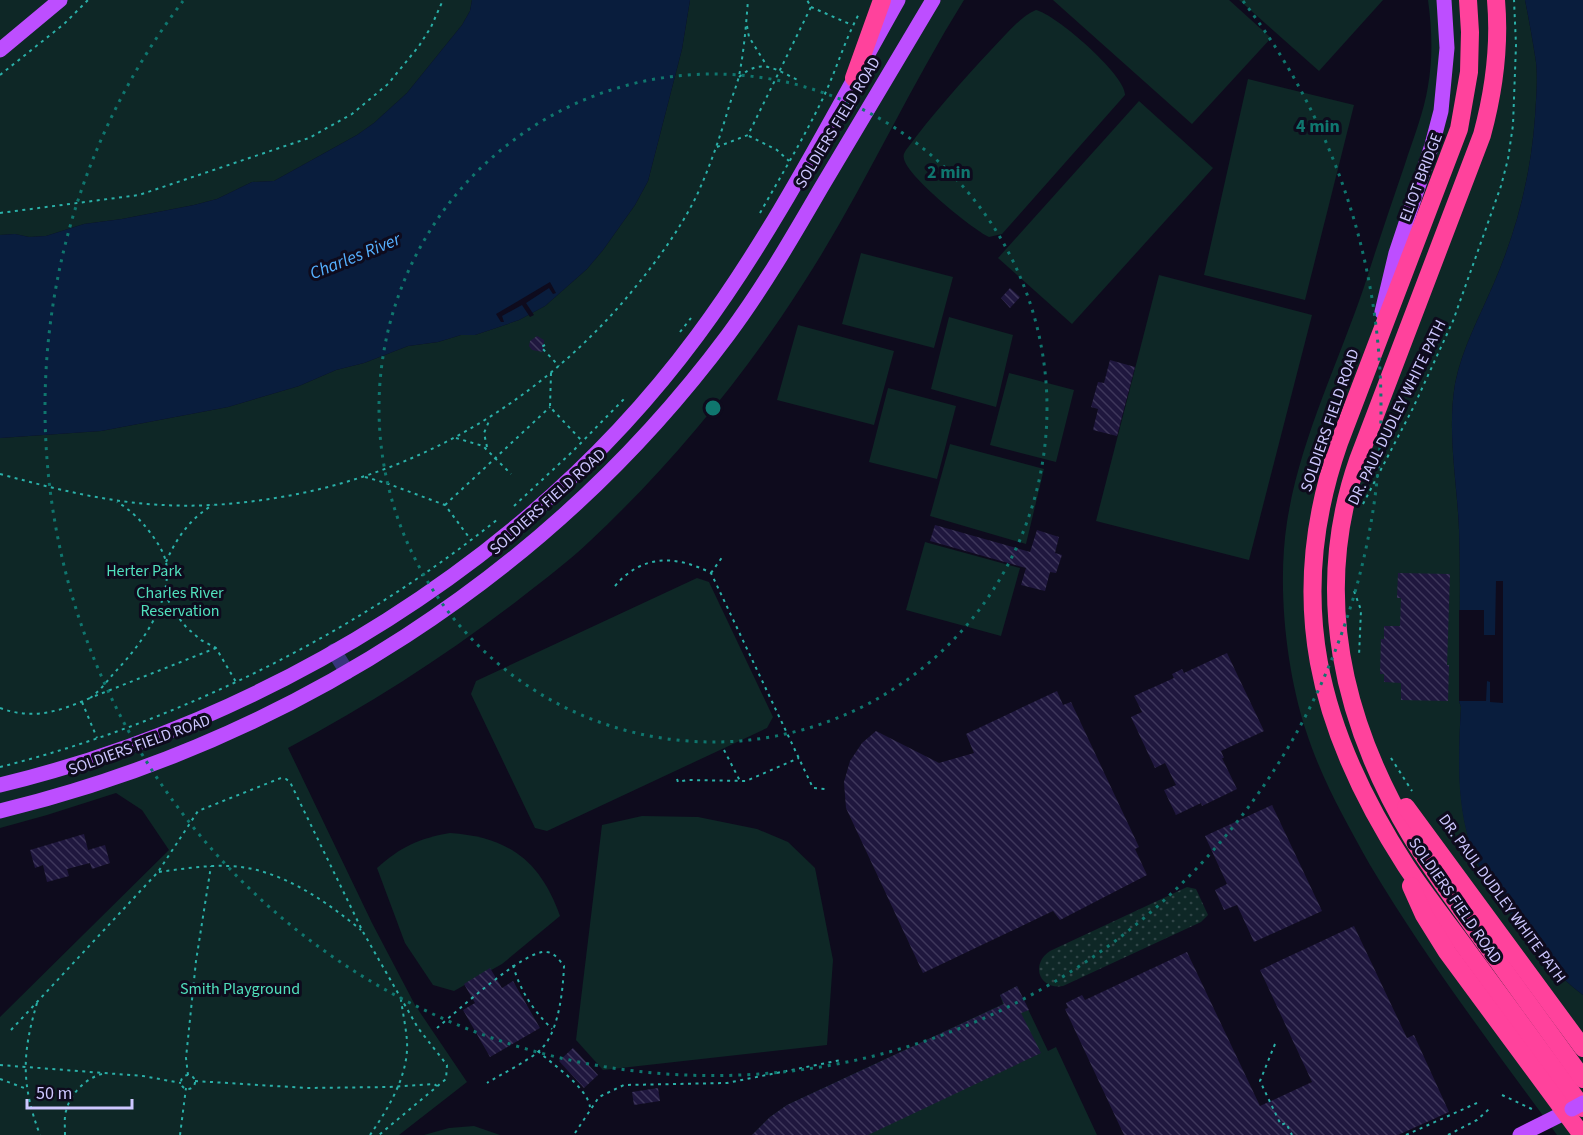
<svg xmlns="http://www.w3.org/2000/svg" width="1583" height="1135" viewBox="0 0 1583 1135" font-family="'Source Sans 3',sans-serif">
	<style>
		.grass { fill: url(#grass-dots) }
		.park { fill: #0e2726 }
		.water { fill: #091d3d }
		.pier { fill: #0e0b1d }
		.building { fill: url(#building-back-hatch) }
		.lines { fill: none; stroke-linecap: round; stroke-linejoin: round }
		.path { stroke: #2ab0a8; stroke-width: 2; stroke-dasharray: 3 4.5; stroke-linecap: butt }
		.minor { stroke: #38357d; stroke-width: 15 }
		.major { stroke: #bd4eff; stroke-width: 15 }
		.highway { stroke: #ff429c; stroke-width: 18 }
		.major-bridge { stroke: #bd4eff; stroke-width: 15 }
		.ring { fill: none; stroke: #0f766e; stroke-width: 3; stroke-dasharray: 3 6 }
		.labels { text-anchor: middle; stroke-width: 6; stroke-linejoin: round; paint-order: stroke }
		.street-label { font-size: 16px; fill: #cdc7ff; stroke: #0e0b1d }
		.park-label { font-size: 16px; fill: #51e0bd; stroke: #0e0b1d }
		.water-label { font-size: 18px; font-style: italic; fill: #55b0ff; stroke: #0e0b1d }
		.centre { fill: #0f766e; stroke: #0e0b1d; stroke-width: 3 }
		.ring-label { font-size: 18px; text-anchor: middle; font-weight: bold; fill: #0f766e; stroke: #0e0b1d; stroke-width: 6; stroke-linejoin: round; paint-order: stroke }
	</style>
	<defs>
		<pattern id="grass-dots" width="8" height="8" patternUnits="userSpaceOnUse" patternTransform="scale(1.5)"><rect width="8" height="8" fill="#0e2726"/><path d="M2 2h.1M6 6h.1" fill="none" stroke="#304547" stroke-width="1.8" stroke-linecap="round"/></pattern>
		<pattern id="building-back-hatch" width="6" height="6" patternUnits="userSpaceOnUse" patternTransform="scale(1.5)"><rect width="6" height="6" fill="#1f173e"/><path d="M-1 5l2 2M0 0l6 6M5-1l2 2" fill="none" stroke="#3e375b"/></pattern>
	</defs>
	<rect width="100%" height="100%" fill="#0e0b1d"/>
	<path class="grass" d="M1187 887 1196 889 1208 915 1201 922 1063 986C1039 990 1030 964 1050 951Z"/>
	<g class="park">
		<polygon points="0,0 472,0 470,11 462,25 407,93 374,123 357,135 274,181 252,182 217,199 194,205 122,219 84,224 46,236 29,237 15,234 0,235"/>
		<path d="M690 0H964C906 93 861 195 801 287 742 379 670 466 590 541 569 561 545 579 522 597 447 655 372 703 288 748L372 923 415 1005 467 1082 399 1135H0V1017L169 850 142 810 116 793 47 815 0 828V438L101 431 228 407 299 386 336 370 364 363 408 346 438 342 461 335H475L496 328 519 320 545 306 587 269 603 250 635 205 648 181 682 49Z"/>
		<polygon points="1053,0 1229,0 1271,38 1192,124"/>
		<polygon points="1239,0 1383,0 1319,71"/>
		<path d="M1428 0H1525C1529 20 1533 42 1536 62 1538 80 1536 99 1535 117 1531 174 1517 230 1494 283 1480 316 1462 348 1455 384 1447 432 1457 481 1459 529 1461 586 1459 644 1459 701L1461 707C1458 761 1456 818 1480 868 1490 888 1506 907 1519 925 1538 951 1556 975 1583 995V1135H1557C1493 1047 1426 959 1370 865 1346 822 1321 778 1306 731 1286 669 1277 587 1287 522 1300 440 1337 366 1364 287 1377 246 1391 205 1405 164 1413 139 1424 112 1428 86 1433 58 1432 29 1428 0Z"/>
		<path d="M1036 10C1055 14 1126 75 1125 95L1002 234 989 237C972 229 908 177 904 159 903 154 904 154 906 150 932 115 961 82 991 50 1004 37 1019 17 1036 10Z"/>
		<polygon points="1248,79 1354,105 1305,300 1204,275"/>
		<polygon points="1139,101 1213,168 1072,324 998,258"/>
		<polygon points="861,253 953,277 934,348 842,324"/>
		<polygon points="1159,275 1312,315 1249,560 1096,521"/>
		<polygon points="949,317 1013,335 996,407 931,389"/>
		<polygon points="798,325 894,351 874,425 777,400"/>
		<polygon points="1009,373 1074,390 1056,462 990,445"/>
		<polygon points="888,388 956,406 937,479 869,462"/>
		<polygon points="950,444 1044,469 1026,544 930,516"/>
		<polygon points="925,542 1020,568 1001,636 906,610"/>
		<polygon points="697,578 709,582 773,717 767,728 547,831 535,828 471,694 476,681"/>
		<polygon points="642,816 698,817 757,829 788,842 815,868 833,960 827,1045 603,1070 576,1040 602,825"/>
		<path d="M450 833C508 837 540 860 560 916L502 964 454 991 433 985 405 943 377 868C400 847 420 838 450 833Z"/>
		<polygon points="1017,986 1048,1051 1056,1047 1097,1135 752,1135 770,1117 787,1105 1003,1004 1000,995"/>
		<polygon points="474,1126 500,1135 424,1135 449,1128"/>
	</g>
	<g class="water">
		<polygon points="472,0 690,0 682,49 648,181 635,205 603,250 587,269 545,306 519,320 496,328 475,335 461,335 438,342 408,346 364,363 336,370 299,386 228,407 101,431 0,438 0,235 15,234 29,237 46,236 84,224 122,219 194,205 217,199 252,182 274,181 357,135 374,123 407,93 462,25 470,11"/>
		<path d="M1525 0H1583V995C1556 975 1538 951 1519 925 1506 907 1490 888 1480 868 1455 818 1458 761 1461 707L1459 701C1459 644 1461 586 1459 529 1457 481 1447 432 1455 384 1462 348 1480 316 1494 283 1517 230 1531 174 1535 117 1536 99 1538 80 1536 62 1533 42 1529 20 1525 0Z"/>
	</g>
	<g class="pier">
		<polygon points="550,282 556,293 553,294 549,288 526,303 534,315 530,317 522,305 502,316 504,322 501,322 496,314"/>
		<polygon points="1496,581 1503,581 1503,703 1490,702 1490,682 1487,681 1486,701 1459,701 1459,610 1484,610 1484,635 1495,635"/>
	</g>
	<g class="building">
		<polygon points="1010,288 1020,297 1010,308 1001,298"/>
		<polygon points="537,336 544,340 543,352 532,350 529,346 530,341"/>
		<polygon points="1110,360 1135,367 1117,436 1093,430 1098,409 1091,407 1098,382 1104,383"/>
		<polygon points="935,525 1030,552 1037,530 1059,537 1055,553 1062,555 1056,573 1050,572 1045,591 1021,585 1026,568 930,541"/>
		<polygon points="1398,573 1450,574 1447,665 1449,665 1448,701 1401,700 1401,683 1384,682 1384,674 1380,674 1381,639 1384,639 1384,626 1400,626 1401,598 1397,598"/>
		<polygon points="1227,653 1264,731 1221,751 1224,758 1222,758 1237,789 1202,806 1201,803 1176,815 1164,790 1176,785 1165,763 1155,768 1131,717 1142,712 1134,696 1174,678 1172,674 1182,669 1184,673"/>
		<polygon points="1057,691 1063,705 1071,702 1139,847 1135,849 1147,875 1060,920 1053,911 923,973 846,808 844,782 850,761 862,743 876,731 939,763 974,753 966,734"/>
		<polygon points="1272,805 1322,911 1254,942 1237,905 1224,910 1215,890 1227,884 1205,836"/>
		<polygon points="84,834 88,850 105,845 110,863 92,869 90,863 67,869 69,876 47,882 43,865 35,868 30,850"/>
		<polygon points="1354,926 1407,1038 1414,1035 1449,1112 1398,1135 1124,1135 1065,1009 1068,1008 1066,1003 1082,995 1085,1000 1187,952 1260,1106 1312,1082 1260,970"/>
		<polygon points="490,968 502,988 513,981 540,1028 490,1057 463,1010 475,1003 464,984"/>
		<polygon points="1017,986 1029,1010 1021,1013 1041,1053 868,1135 752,1135 770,1117 787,1105 1004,1004 1000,995"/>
		<polygon points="573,1048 598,1075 584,1088 559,1061"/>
		<polygon points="658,1088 660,1101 634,1105 632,1092"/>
	</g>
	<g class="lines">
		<g class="path">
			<polyline points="811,7 852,25"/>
			<polyline points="747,26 749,37 767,66"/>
			<polyline points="0,75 64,24 88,0"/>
			<path d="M739 77C762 57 776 70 800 81"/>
			<polyline points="749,136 777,150 789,161"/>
			<polyline points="717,147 748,135 811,7 807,0"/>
			<polyline points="0,213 139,195 309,138 352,114 388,84 419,46 431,27 443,0"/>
			<path d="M760 213C782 174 805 136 824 96 837 68 845 39 860 12"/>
			<polyline points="680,332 691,318"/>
			<polyline points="545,345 541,347 559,366"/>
			<polyline points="551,373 550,407 583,442"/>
			<polyline points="456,438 483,446 511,474"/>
			<polyline points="487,447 484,433 490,419"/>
			<path d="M0 474C74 494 134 509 212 505 373 496 517 424 623 302 650 270 677 235 696 197 709 169 719 140 728 110 731 99 736 88 739 76 744 51 746 26 748 0"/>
			<polyline points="365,477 386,483 445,505 471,540"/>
			<polyline points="1363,504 1413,408 1453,321 1501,186 1508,159 1513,125 1516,45 1514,0"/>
			<polyline points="445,505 550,407"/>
			<polyline points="514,506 572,452 626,397"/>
			<path d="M166 562C176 539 190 518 213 505"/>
			<polyline points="711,573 723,556"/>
			<path d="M615 586C642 554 676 555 711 573L813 788 826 789"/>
			<polyline points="1354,591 1361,610 1359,656"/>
			<polyline points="165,593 173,611 187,628 201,640 216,648 236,682"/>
			<polyline points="95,696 216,648"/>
			<path d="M90 698C100 691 107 681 115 672 141 645 173 601 166 562 163 549 153 536 145 526 137 517 128 508 117 502"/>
			<polyline points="82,702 97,738"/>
			<path d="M0 708C33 720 58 712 90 698"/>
			<polyline points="724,750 740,781"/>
			<polyline points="1391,758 1412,791"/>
			<path d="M0 767C177 723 356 633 498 519"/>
			<polyline points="677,779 678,782 687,780 746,781 799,758"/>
			<path d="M159 872C182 869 206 865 229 866 279 868 323 899 361 930"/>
			<path d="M513 965C520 991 533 1010 552 1029"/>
			<path d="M37 1003C22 1054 21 1084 40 1135"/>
			<path d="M437 1028C455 1013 526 948 547 952 555 953 560 961 564 966 563 990 559 1029 543 1047 533 1059 501 1074 487 1083"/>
			<polyline points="11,1030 158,872 198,811 281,778 286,779 290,782 363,932 418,1028 447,1065 446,1079 379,1135"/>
			<polyline points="1275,1044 1260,1081 1281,1125 1286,1123 1292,1135"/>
			<path d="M538 1051C553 1065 587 1087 590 1107"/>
			<polyline points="0,1065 143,1076 181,1083"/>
			<polyline points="188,1075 186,1058 196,961 211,866"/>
			<circle cx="188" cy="1082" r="7"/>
			<polyline points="0,1079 27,1089"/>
			<polyline points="195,1081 307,1088 388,1087 434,1084 437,1086"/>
			<polyline points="1502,1095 1534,1110"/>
			<polyline points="575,1133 599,1097 624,1085 727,1083 841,1060"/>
			<path d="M65 1135C65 1127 64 1118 66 1111 70 1094 86 1078 102 1074"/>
			<polyline points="180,1135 186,1088"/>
			<path d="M370 1135C388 1109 409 1075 407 1041 406 1028 403 1014 401 1000"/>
			<polyline points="1406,1135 1477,1103"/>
			<polyline points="1448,1135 1477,1120 1489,1109"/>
		</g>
		<polyline class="minor" points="334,651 347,672"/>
		<g class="major">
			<polyline points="0,50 60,0"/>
			<polyline points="1382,312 1396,253 1432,145 1441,111 1447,48 1444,0"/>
			<path d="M0 785C269 720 532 559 697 336 775 231 834 113 898 0"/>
			<path d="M0 811C288 741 551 573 728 335 763 288 792 238 821 188 858 125 896 63 933 0"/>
			<polyline points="1520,1135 1572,1109"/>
		</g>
		<g class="highway">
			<path d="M1468 0 1470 32 1469 72 1459 129 1339 443C1284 600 1318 730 1406 866 1426 896 1449 925 1470 954 1508 1005 1545 1057 1583 1108"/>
			<path d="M1496 0C1500 46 1494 91 1482 135L1358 460C1312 592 1342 721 1412 838 1435 875 1462 911 1487 946 1519 990 1551 1035 1583 1079"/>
			<polyline points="854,78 882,0"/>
			<polyline points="1406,807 1583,1048"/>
			<polyline points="1411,886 1424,915 1447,952 1582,1135"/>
		</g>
		<polyline class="major-bridge" points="1572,1109 1583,1103"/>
	</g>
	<g class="ring">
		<circle cx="713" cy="408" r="334"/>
		<path d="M1243 1A668 668 0 1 1 183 1"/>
	</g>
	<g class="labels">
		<g class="street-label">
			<text transform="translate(837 122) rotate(-59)" y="6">SOLDIERS FIELD ROAD</text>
			<text transform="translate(1420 177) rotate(-69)" y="6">ELIOT BRIDGE</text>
			<text transform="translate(1396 412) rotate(-64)" y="6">DR. PAUL DUDLEY WHITE PATH</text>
			<text transform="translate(1329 420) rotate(-71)" y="6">SOLDIERS FIELD ROAD</text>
			<text transform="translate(547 501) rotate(-42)" y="6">SOLDIERS FIELD ROAD</text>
			<text transform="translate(139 744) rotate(-20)" y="6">SOLDIERS FIELD ROAD</text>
			<text transform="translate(1503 898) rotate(54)" y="6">DR. PAUL DUDLEY WHITE PATH</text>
			<text transform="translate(1456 900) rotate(55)" y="6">SOLDIERS FIELD ROAD</text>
		</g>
		<g class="park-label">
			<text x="144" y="576">Herter Park</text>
			<text x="180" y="598">Charles River<tspan x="180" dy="18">Reservation</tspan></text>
			<text x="240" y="994">Smith Playground</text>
		</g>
		<g class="water-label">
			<text transform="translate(355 256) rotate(-22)" y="6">Charles River</text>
		</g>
	</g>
	<circle cx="713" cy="408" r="9" class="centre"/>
	<g class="ring-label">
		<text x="1318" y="132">4 min</text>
		<text x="949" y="178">2 min</text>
	</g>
	<path d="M27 1099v9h105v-9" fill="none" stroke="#cdc7ff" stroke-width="3"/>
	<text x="36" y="1099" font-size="18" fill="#cdc7ff" stroke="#0e0b1d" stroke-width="4.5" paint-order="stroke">50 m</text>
</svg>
